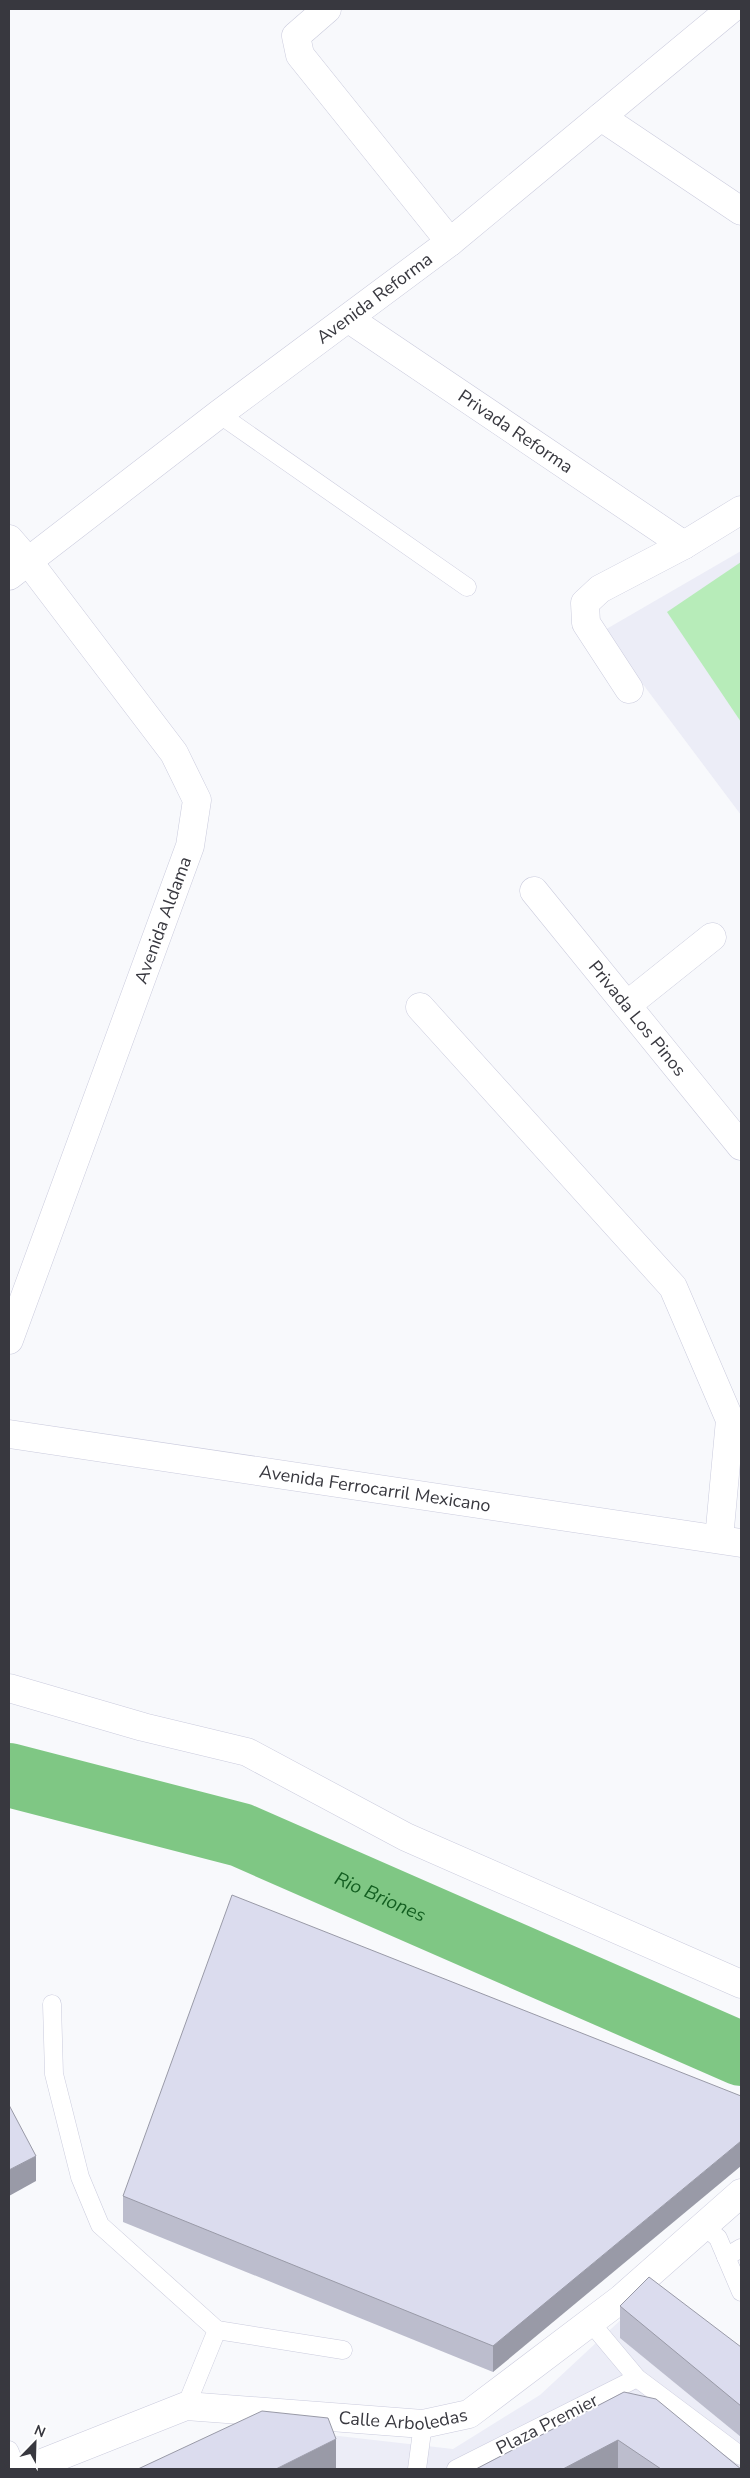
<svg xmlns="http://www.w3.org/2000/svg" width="750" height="2478" viewBox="0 0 750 2478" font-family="'Nunito Sans',sans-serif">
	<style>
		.built { fill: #ecedf7 }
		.green { fill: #b7ecb9 }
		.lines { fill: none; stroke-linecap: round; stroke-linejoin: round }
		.river { stroke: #7fc784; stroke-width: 64 }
		.service-casing { stroke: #cacbdd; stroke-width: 19 }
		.minor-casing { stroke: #cacbdd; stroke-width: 29 }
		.service { stroke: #fff; stroke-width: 18 }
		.minor { stroke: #fff; stroke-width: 28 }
		.wall { fill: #bcbdcd }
		.shaded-wall { fill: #999aa7 }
		.building { fill: #dbdcee; stroke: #999aa7 }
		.labels { text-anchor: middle; stroke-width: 4; stroke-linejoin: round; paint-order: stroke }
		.street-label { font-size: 18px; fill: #38383f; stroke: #fff }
		.water-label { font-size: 19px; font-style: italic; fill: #135f21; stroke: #fff }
	</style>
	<rect width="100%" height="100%" fill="#f8f9fc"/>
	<g class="built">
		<polygon points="741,551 741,815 603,631"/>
		<polygon points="640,2302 741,2378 741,2469 164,2469 330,2435 453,2449 540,2395"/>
	</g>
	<polygon class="green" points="741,562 741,722 667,612"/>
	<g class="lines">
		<path class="river" id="s1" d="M9 1775 241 1835 741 2054"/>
		<defs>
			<g id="service">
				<polyline points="219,414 467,587"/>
				<polyline points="52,2004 54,2074 80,2177 100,2225 217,2330 186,2406"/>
				<polyline points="704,2226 718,2238 741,2292"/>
				<polyline points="726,2257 741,2248"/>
				<polyline points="591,2323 637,2378 741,2456"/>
				<polyline points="217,2330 343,2350"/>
				<polyline points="9,2450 17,2469"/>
				<polyline points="417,2469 423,2424"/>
				<polyline points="456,2469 637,2378"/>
			</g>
			<g id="minor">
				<polyline points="327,9 296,36 300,55 450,242"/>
				<polyline points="601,117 741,211"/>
				<path id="s2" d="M349 319 684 545"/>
				<polyline points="9,539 28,561 174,753 197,800 190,846 9,1340"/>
				<path id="s3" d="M9 576 219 414 450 242 731 9"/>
				<polyline points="629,689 586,623 585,603 600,589 684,545 741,510"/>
				<path id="s4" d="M534 891 741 1146"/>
				<polyline points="627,1005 712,937"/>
				<polyline points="420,1007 673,1287 730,1420 719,1539"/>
				<path id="s5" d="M9 1434 741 1543"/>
				<polyline points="9,1688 143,1727 247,1752 406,1837 741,1984"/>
				<path id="s6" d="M27 2469 186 2406 423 2424 469 2414 621 2299 741 2193"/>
			</g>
		</defs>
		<use href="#service" class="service-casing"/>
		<use href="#minor" class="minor-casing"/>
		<use href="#service" class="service"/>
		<use href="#minor" class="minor"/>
	</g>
	<g class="wall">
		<polygon points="741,2096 493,2372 123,2222 123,2196"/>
		<polygon points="620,2306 741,2347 741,2437 620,2338"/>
		<polygon points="624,2392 741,2469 476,2469"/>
	</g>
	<g class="shaded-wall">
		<polygon points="741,2141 741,2166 493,2372 493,2346"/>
		<polygon points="36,2156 36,2181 9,2196 9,2170"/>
		<polygon points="336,2439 336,2469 276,2469"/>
		<polygon points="618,2440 618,2469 563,2469"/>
	</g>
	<g class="building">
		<polygon points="232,1895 741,2096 741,2141 493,2346 123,2196"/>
		<polygon points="9,2105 36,2156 9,2170"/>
		<polygon points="649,2277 741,2347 741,2406 620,2306"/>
		<polygon points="624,2392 656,2399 741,2469 661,2469 618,2440 563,2469 476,2469"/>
		<polygon points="262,2411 328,2418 336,2439 276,2469 138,2469"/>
	</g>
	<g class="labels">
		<g class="street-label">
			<text dy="6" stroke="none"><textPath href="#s3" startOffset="459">Avenida Reforma</textPath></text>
			<text dy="6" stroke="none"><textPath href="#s2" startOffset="201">Privada Reforma</textPath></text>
			<text transform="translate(163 920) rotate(-70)" y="6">Avenida Aldama</text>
			<text dy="6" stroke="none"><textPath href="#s4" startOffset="164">Privada Los Pinos</textPath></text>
			<text dy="6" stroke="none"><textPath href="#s5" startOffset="370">Avenida Ferrocarril Mexicano</textPath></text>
			<text dy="6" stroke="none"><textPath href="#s6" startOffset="389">Calle Arboledas</textPath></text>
			<text transform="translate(547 2424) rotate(-27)" y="6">Plaza Premier</text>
		</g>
		<g class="water-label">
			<text dy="7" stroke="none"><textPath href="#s1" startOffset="392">Rio Briones</textPath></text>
		</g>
	</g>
	<rect width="750" height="2478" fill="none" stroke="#38383f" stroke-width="20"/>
	<g transform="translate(35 2443) rotate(23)" stroke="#ffffff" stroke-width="4" paint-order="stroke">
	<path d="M0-4L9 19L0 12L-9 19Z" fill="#38383f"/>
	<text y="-8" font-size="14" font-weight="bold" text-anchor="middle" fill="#38383f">N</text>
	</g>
</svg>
